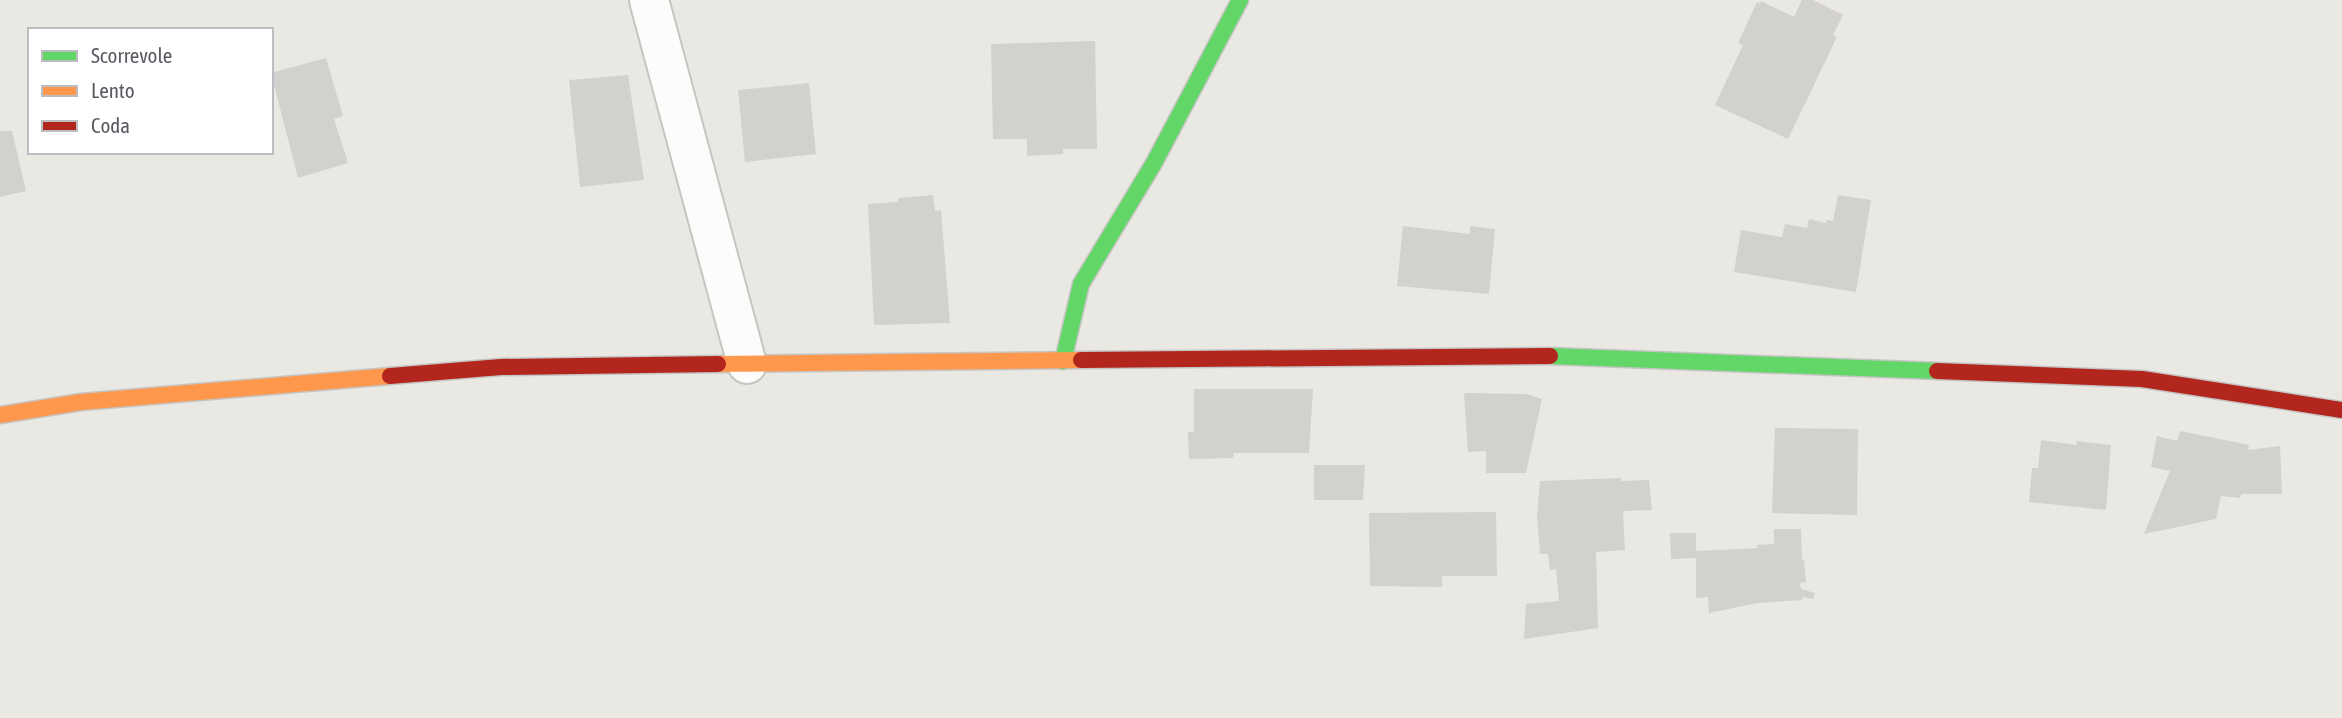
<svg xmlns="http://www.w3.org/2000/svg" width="2342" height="718" viewBox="0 0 2342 718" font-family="'Asap Condensed',sans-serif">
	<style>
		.building { fill: #d2d1cd }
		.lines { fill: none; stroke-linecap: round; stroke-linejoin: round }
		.street-casing { stroke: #c5c6c4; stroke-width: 42 }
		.fast-casing { stroke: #c5c5c4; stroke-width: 19 }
		.slow-casing { stroke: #c5c5c4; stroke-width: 19 }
		.jam-casing { stroke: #c5c5c4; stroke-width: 19 }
		.street { stroke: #fcfcfb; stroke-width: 38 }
		.fast { stroke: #63d668; stroke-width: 16 }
		.slow { stroke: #ff974d; stroke-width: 16 }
		.jam { stroke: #b3261e; stroke-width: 16 }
	</style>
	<rect width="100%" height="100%" fill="#eae8e2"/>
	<g class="building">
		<polygon points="1802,0 1813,0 1843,15 1833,35 1837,37 1788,139 1715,105 1743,45 1738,43 1757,2 1760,4 1761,1 1794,17"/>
		<polygon points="1095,41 1097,149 1063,149 1063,154 1027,156 1027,139 993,139 991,44"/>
		<polygon points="326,58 343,116 334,119 348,163 298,178 271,73"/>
		<polygon points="628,75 644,180 580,187 569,80"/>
		<polygon points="809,83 816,154 745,162 738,90"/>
		<polygon points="0,131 12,131 26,191 0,197"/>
		<polygon points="933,195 935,211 941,210 950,323 874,325 868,204 898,202 898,198"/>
		<polygon points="1838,195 1871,200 1856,292 1734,272 1741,230 1782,237 1785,224 1807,228 1809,219 1826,223 1827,220 1833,221"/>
		<polygon points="1403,226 1470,234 1470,226 1495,229 1489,294 1397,286"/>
		<polygon points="1194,389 1313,389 1309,453 1234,453 1233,458 1189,459 1188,432 1194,432"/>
		<polygon points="1464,393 1527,394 1542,399 1526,473 1486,473 1486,451 1468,452"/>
		<polygon points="1775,428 1858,429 1857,515 1772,513"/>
		<polygon points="2180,431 2249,445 2248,450 2280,446 2282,494 2241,494 2240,498 2221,496 2216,519 2144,534 2170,471 2151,467 2157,436 2177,441"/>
		<polygon points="2041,440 2077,445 2076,441 2111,445 2106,510 2029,502 2032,468 2038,468"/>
		<polygon points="1314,465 1365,465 1363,500 1314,500"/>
		<polygon points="1621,478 1621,481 1649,480 1652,510 1623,511 1625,550 1596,552 1598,628 1524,639 1526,604 1559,601 1556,569 1550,570 1548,554 1540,554 1537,516 1540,481"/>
		<polygon points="1496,512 1497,576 1442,576 1442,587 1370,586 1369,513"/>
		<polygon points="1774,529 1801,529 1802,560 1804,560 1806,582 1800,583 1801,589 1815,593 1813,599 1802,597 1802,600 1757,603 1709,613 1708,597 1696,598 1696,558 1671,559 1670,533 1696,533 1696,551 1758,548 1757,545 1774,544"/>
	</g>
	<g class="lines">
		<defs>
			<polyline id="street" points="649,0 747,364"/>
			<g id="fast">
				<polyline points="1550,356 1937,371"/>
				<polyline points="1063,361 1081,284 1154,163 1240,0"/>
			</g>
			<g id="slow">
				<polyline points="718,364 1081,360"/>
				<polyline points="0,415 81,402 390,376"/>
			</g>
			<g id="jam">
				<polyline points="1081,360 1550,356"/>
				<polyline points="1937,371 2142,379 2342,410"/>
				<polyline points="390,376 501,367 718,364"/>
			</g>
		</defs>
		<use href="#street" class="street-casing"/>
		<use href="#fast" class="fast-casing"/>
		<use href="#slow" class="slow-casing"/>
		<use href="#jam" class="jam-casing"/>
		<use href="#street" class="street"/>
		<use href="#fast" class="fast"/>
		<use href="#slow" class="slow"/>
		<use href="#jam" class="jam"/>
	</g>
	<rect x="28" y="28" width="245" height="126" fill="#ffffff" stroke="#bcbdc0" stroke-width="2"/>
	<rect x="42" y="51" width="35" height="10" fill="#63d668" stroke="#bcbdc0" stroke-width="2"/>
	<text x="91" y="63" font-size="21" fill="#575b61">Scorrevole</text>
	<rect x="42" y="86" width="35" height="10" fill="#ff974d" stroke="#bcbdc0" stroke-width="2"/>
	<text x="91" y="98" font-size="21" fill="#575b61">Lento</text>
	<rect x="42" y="121" width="35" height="10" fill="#b3261e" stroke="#bcbdc0" stroke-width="2"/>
	<text x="91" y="133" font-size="21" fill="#575b61">Coda</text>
</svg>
